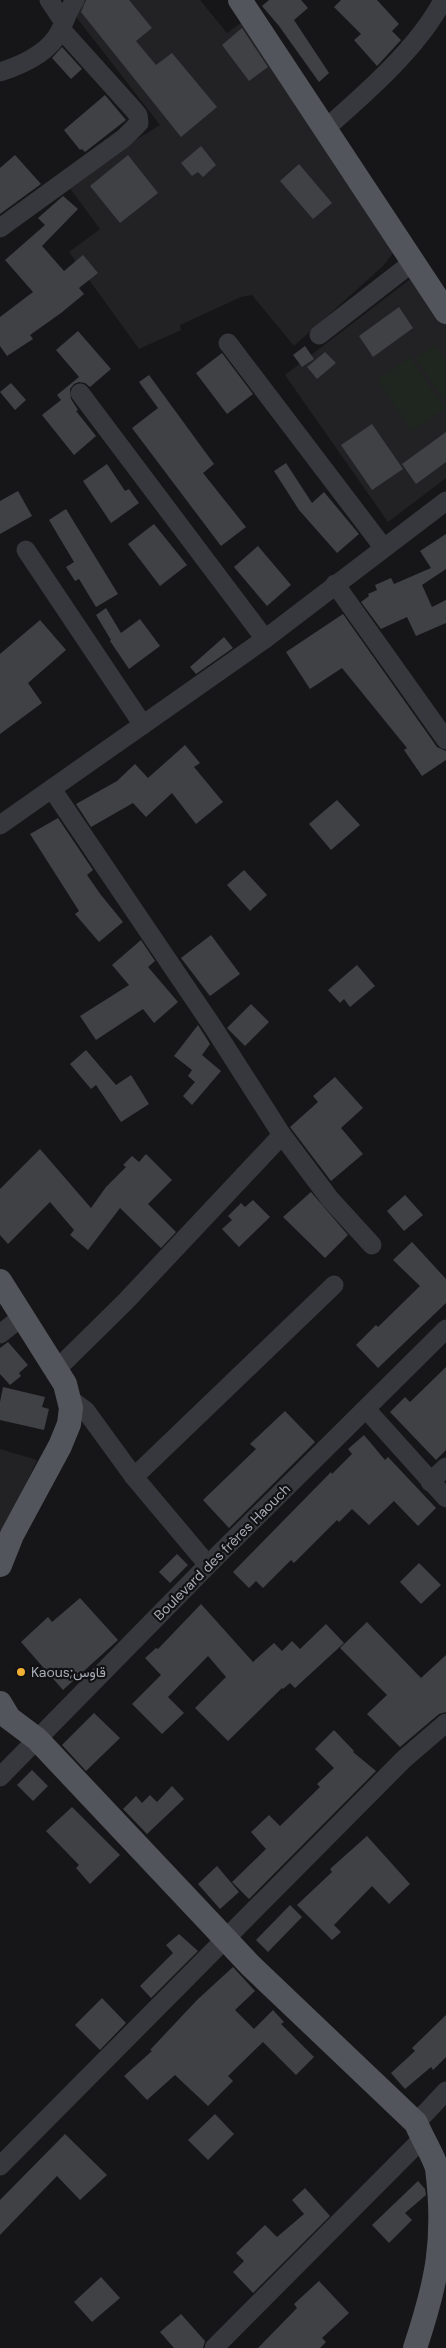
<svg xmlns="http://www.w3.org/2000/svg" width="446" height="2348" viewBox="0 0 446 2348" font-family="'DM Sans',Vazirmatn,sans-serif">
	<style>
		.built { fill: #222225 }
		.green { fill: #1e261f }
		.building { fill: #404145 }
		.lines { fill: none; stroke-linecap: round; stroke-linejoin: round }
		.minor { stroke: #37383d; stroke-width: 19 }
		.major { stroke: #53555c; stroke-width: 24 }
		.poi-dot { fill: #f2b134; stroke: #111113; stroke-width: 2 }
		.labels { text-anchor: middle; stroke-width: 4.5; stroke-linejoin: round; paint-order: stroke }
		.street-label { font-size: 14px; fill: #a8adb8; stroke: #111113 }
		.poi-label { font-size: 14px; fill: #a8adb8; stroke: #111113; text-anchor: start }
	</style>
	<rect width="100%" height="100%" fill="#161618"/>
	<g class="built">
		<polygon points="73,0 200,0 227,33 242,22 397,248 383,266 294,346 252,295 241,297 180,325 181,330 139,349 69,252 100,229 66,183 160,125 70,9"/>
		<polygon points="413,277 446,324 446,478 388,522 285,375"/>
		<polygon points="0,1449 37,1460 0,1540"/>
	</g>
	<g class="green">
		<polygon points="435,345 446,361 446,398 444,399 416,359"/>
		<polygon points="410,357 445,409 412,431 378,380"/>
	</g>
	<g class="building">
		<polygon points="86,0 129,0 152,28 136,41 156,65 172,53 217,107 181,137 81,12"/>
		<polygon points="269,0 301,0 308,8 294,20 329,73 319,82 279,26 262,6"/>
		<polygon points="341,0 377,0 399,24 392,31 401,40 377,66 354,40 361,34 334,7"/>
		<polygon points="242,28 268,67 249,81 222,45"/>
		<polygon points="62,47 82,69 71,79 52,58"/>
		<polygon points="105,95 126,120 85,152 82,149 80,150 64,130"/>
		<polygon points="201,146 216,165 203,177 198,172 192,176 181,163"/>
		<polygon points="15,155 41,184 0,214 0,168"/>
		<polygon points="128,155 158,193 120,223 90,186"/>
		<polygon points="299,164 332,203 313,219 280,181"/>
		<polygon points="63,196 78,209 42,246 64,271 83,255 98,273 79,288 84,294 61,313 30,335 33,339 7,356 0,346 0,317 33,292 5,260 45,225 38,218"/>
		<polygon points="399,307 413,328 373,357 359,336"/>
		<polygon points="78,331 111,369 90,387 85,383 79,382 74,384 70,389 71,399 78,410 76,411 96,436 74,455 42,415 61,400 57,395 79,377 56,350"/>
		<polygon points="305,346 314,359 302,367 293,355"/>
		<polygon points="325,352 336,363 317,379 307,367"/>
		<polygon points="222,353 253,394 227,414 196,373"/>
		<polygon points="149,375 214,464 203,473 246,527 221,546 132,428 158,408 139,382"/>
		<polygon points="11,383 26,400 15,410 0,392"/>
		<polygon points="372,424 403,469 372,490 341,445"/>
		<polygon points="446,432 446,462 416,484 402,464"/>
		<polygon points="286,463 312,503 324,492 359,534 337,553 299,510 274,471"/>
		<polygon points="107,464 125,491 129,489 139,503 111,523 83,481"/>
		<polygon points="18,491 32,516 0,534 0,501"/>
		<polygon points="66,509 118,594 96,607 79,579 75,581 66,567 74,562 49,520"/>
		<polygon points="154,524 187,565 160,586 128,544"/>
		<polygon points="446,534 446,569 422,585 432,607 446,600 446,623 416,636 407,617 381,629 361,602 369,596 368,594 377,590 375,585 391,578 394,584 431,568 420,551"/>
		<polygon points="258,546 291,585 267,606 234,567"/>
		<polygon points="106,608 121,633 140,619 160,646 129,669 110,641 111,640 96,615"/>
		<polygon points="343,614 437,747 446,751 446,760 422,776 404,750 407,748 342,668 310,689 286,652"/>
		<polygon points="40,620 66,650 28,683 42,703 0,734 0,654"/>
		<polygon points="224,637 233,648 196,674 190,667"/>
		<polygon points="185,745 200,763 194,767 223,802 196,824 172,793 146,817 133,803 91,827 76,804 117,781 135,764 148,778"/>
		<polygon points="337,800 360,825 331,850 309,824"/>
		<polygon points="58,818 93,870 87,875 101,895 123,922 99,942 75,914 79,911 30,834"/>
		<polygon points="244,870 267,895 250,911 227,885"/>
		<polygon points="211,935 240,974 210,996 181,958"/>
		<polygon points="141,940 155,961 148,967 178,1002 154,1023 143,1009 96,1040 80,1016 129,985 112,965"/>
		<polygon points="357,965 375,986 350,1007 344,999 340,1003 328,990"/>
		<polygon points="251,1004 269,1022 245,1046 227,1028"/>
		<polygon points="198,1025 210,1044 202,1055 221,1071 192,1105 183,1096 195,1082 188,1076 192,1070 174,1056"/>
		<polygon points="86,1050 116,1085 131,1075 149,1104 121,1122 96,1085 91,1089 70,1064"/>
		<polygon points="335,1077 363,1108 341,1128 363,1154 331,1181 290,1127 318,1102 313,1096"/>
		<polygon points="40,1149 91,1208 106,1187 126,1167 123,1165 132,1156 139,1162 146,1154 172,1180 148,1204 176,1232 161,1248 120,1208 88,1250 70,1235 74,1230 50,1202 8,1244 0,1235 0,1189"/>
		<polygon points="311,1192 348,1235 325,1258 283,1217"/>
		<polygon points="405,1195 423,1215 404,1231 387,1211"/>
		<polygon points="253,1200 270,1217 239,1247 222,1229 232,1220 228,1216 241,1203 245,1207"/>
		<polygon points="412,1242 446,1279 446,1303 378,1368 356,1345 376,1325 378,1327 420,1286 393,1260"/>
		<polygon points="8,1342 28,1365 19,1373 21,1376 10,1385 0,1374 0,1348"/>
		<polygon points="446,1367 446,1450 436,1460 390,1412 405,1397 410,1402"/>
		<polygon points="3,1387 45,1397 42,1407 49,1409 44,1430 0,1420 0,1402"/>
		<polygon points="285,1411 315,1442 229,1528 203,1500 256,1449 250,1444"/>
		<polygon points="364,1435 385,1460 388,1457 436,1508 418,1526 394,1501 369,1525 352,1509 339,1522 337,1520 294,1563 291,1560 263,1588 256,1581 249,1588 233,1572 331,1472 332,1474 352,1454 348,1449"/>
		<polygon points="177,1554 188,1565 170,1583 159,1572"/>
		<polygon points="419,1563 441,1585 421,1604 400,1582"/>
		<polygon points="80,1598 118,1640 63,1690 21,1642 48,1617 52,1622"/>
		<polygon points="201,1604 253,1662 274,1643 282,1651 292,1641 300,1649 326,1624 344,1643 295,1688 290,1683 283,1689 282,1688 228,1741 195,1708 226,1677 208,1656 168,1697 184,1713 162,1734 132,1704 161,1675 145,1658 156,1648 158,1649"/>
		<polygon points="367,1622 421,1678 446,1655 446,1712 439,1714 400,1747 367,1714 387,1695 340,1648"/>
		<polygon points="94,1713 120,1738 86,1771 62,1745"/>
		<polygon points="334,1730 354,1751 353,1752 376,1771 249,1899 232,1882 266,1849 251,1832 269,1815 280,1826 320,1787 317,1784 334,1768 315,1749"/>
		<polygon points="32,1770 48,1786 33,1801 17,1785"/>
		<polygon points="172,1786 184,1799 147,1834 123,1809 136,1796 142,1803 150,1795 157,1802"/>
		<polygon points="72,1807 120,1855 90,1884 76,1868 79,1865 46,1831"/>
		<polygon points="367,1836 410,1884 389,1904 372,1886 334,1925 341,1932 332,1940 297,1905 332,1872 330,1869"/>
		<polygon points="217,1866 239,1892 220,1909 198,1884"/>
		<polygon points="290,1905 302,1917 268,1952 256,1940"/>
		<polygon points="179,1934 198,1951 151,1998 140,1986 173,1953 166,1945"/>
		<polygon points="233,1967 255,1991 235,2010 254,2029 273,2010 284,2022 281,2024 314,2057 296,2075 263,2042 228,2076 233,2081 208,2106 175,2075 147,2100 124,2076 152,2051 150,2050 197,2000"/>
		<polygon points="102,1998 126,2023 100,2050 75,2025"/>
		<polygon points="446,2015 446,2057 433,2070 431,2067 405,2089 391,2073 415,2051 412,2048"/>
		<polygon points="215,2114 234,2134 208,2160 188,2140"/>
		<polygon points="65,2134 107,2175 80,2200 57,2176 0,2235 0,2200"/>
		<polygon points="418,2181 425,2189 426,2195 405,2213 412,2220 389,2243 372,2225"/>
		<polygon points="305,2188 330,2216 253,2293 233,2272 244,2261 236,2253 265,2225 277,2237 304,2214 292,2200"/>
		<polygon points="101,2277 120,2298 92,2322 74,2302"/>
		<polygon points="319,2281 349,2313 322,2338 326,2342 320,2348 258,2348 297,2308 294,2304"/>
		<polygon points="181,2314 205,2341 203,2348 174,2348 160,2332"/>
	</g>
	<g class="lines">
		<g class="minor">
			<polyline points="49,0 63,21"/>
			<path d="M0 72C22 65 49 53 60 31 65 21 68 10 75 0"/>
			<path d="M325 129C365 94 419 47 443 0"/>
			<polyline points="0,228 124,138 139,123 138,115 133,109 61,29"/>
			<polyline points="319,335 413,262"/>
			<polyline points="228,343 383,547"/>
			<polyline points="80,393 265,639"/>
			<polyline points="26,550 143,725"/>
			<polyline points="335,584 446,740"/>
			<polyline points="52,789 213,1027 282,1135 330,1199 372,1245"/>
			<polyline points="0,825 265,639 446,501"/>
			<polyline points="0,1334 23,1316"/>
			<polyline points="56,1370 126,1301 282,1135"/>
			<polyline points="71,1400 86,1411 134,1477 208,1565"/>
			<polyline points="366,1409 446,1498"/>
			<polyline points="134,1477 334,1285"/>
			<polyline points="430,1482 446,1467"/>
			<polyline points="0,1777 208,1565 446,1329"/>
			<polyline points="416,2123 446,2091"/>
			<polyline points="0,2166 404,1759 446,1723"/>
			<polyline points="214,2348 422,2139"/>
		</g>
		<g class="major">
			<polyline points="240,0 446,312"/>
			<polyline points="0,1281 65,1384 71,1408 69,1424 60,1446 12,1535 0,1565"/>
			<path d="M0 1703 9 1718 37 1739 251 1966 416 2123C422 2138 432 2153 437 2168 446 2240 437 2282 415 2348"/>
		</g>
	</g>
	<circle class="poi-dot" cx="21" cy="1672" r="5"/>
	<g class="labels">
		<g class="street-label">
			<text transform="translate(222 1552) rotate(-45)" y="5">Boulevard des frères Haouch</text>
		</g>
		<g class="poi-label">
			<text x="31" y="1677">Kaous;قاوس</text>
		</g>
	</g>
</svg>
